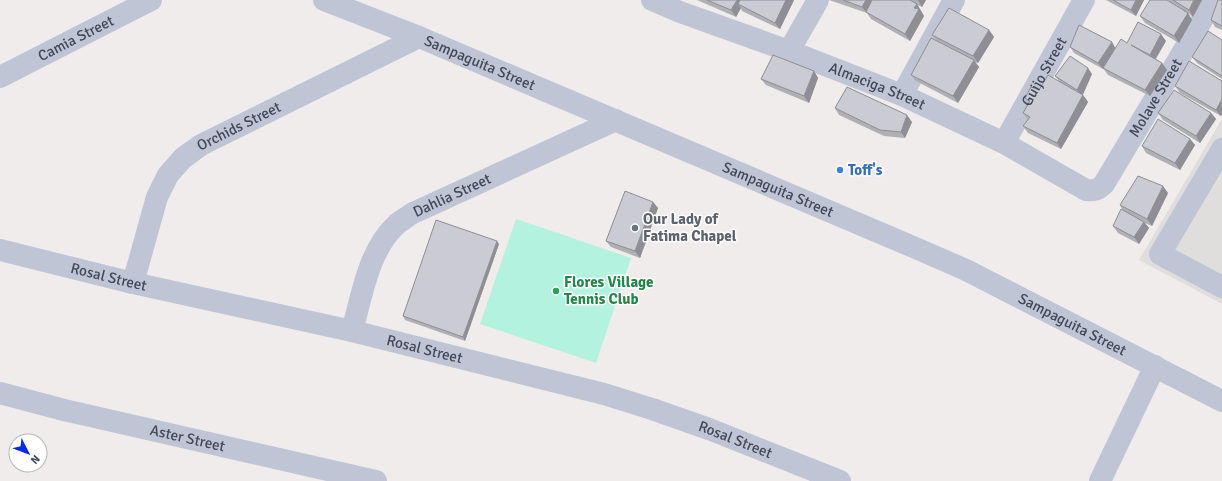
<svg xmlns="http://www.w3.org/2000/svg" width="1222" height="481" viewBox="0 0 1222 481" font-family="Signika,sans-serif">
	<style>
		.education { fill: #e0dddd }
		.green { fill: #b3f2de }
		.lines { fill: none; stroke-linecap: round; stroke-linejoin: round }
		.minor { stroke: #c0c5d5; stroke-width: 22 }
		.wall { fill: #afafb6 }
		.shaded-wall { fill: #8e8e94 }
		.building { fill: #cbcbd4; stroke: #8e8e94 }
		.shop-dot { fill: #3f7fe0; stroke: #fff; stroke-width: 1.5 }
		.worship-dot { fill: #6b7280; stroke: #fff; stroke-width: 1.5 }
		.leisure-dot { fill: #2e9e5b; stroke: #fff; stroke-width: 1.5 }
		.labels { text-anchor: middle; stroke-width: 3; stroke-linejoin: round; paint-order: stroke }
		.street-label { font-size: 15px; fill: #42485a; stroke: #fff }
		.shop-label { font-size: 15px; font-weight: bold; fill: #366cbe; stroke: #fff; text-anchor: start }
		.worship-label { font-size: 15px; font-weight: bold; fill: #5b616d; stroke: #fff; text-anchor: start }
		.leisure-label { font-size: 15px; font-weight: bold; fill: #27864d; stroke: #fff; text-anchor: start }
	</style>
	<rect width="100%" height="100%" fill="#efeceb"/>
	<polygon class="education" points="1222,119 1222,304 1139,260"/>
	<polygon class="green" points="516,219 631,258 596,363 480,324"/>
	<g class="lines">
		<g class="minor">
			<path id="s1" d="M324 0 419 37 911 246 966 270 1222 401"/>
			<path id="s2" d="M652 0 680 12 789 51 902 95 1004 143 1086 190C1094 191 1098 190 1104 184L1214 0"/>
			<polyline points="789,51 818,0"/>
			<path id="s3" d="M0 77 151 0"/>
			<polyline points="902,95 954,0"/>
			<path id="s4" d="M1004 143 1084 0"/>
			<polyline points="1222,149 1160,254 1222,287"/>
			<path id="s5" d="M0 250 133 283 352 331 604 394 652 409 709 429 840 481"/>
			<path id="s6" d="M133 283 157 197 168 175 183 158 201 145 419 37"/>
			<path id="s7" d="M352 331C362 296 368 251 396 225 400 221 406 218 411 214L616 120"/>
			<path id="s8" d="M0 393 64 410 376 481"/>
			<polyline points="1100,481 1155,366"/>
		</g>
	</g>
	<g class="wall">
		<polygon points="697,0 794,0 780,29 742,11 741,8 736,17"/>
		<polygon points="829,0 926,0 922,7 914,3 917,4 924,16 910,41 871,19 867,13"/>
		<polygon points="1106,0 1144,0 1136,16"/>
		<polygon points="1167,0 1202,0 1193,17 1188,13 1192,20 1179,43 1145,23 1140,16 1183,10"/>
		<polygon points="1222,0 1222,30 1215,27 1211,20"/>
		<polygon points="989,30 994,37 978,63 975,62 979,67 958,103 916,81 911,75 936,40 932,35"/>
		<polygon points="1222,40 1222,79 1197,63 1192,57"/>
		<polygon points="1166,41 1156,59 1162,63 1167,70 1150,96 1108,75 1103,68 1103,69 1074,53 1070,47 1116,48 1127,43"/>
		<polygon points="814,71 818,78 809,103 766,85 761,79"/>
		<polygon points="1092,74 1083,95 1088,102 1061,149 1028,133 1023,126 1028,120 1023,113 1028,103 1025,98 1039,90 1059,81 1055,76"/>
		<polygon points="1222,81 1222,114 1221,116 1180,93 1175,86"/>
		<polygon points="835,108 912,122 905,138 884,136 839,115"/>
		<polygon points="1158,113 1211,113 1216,119 1200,143 1163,120"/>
		<polygon points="1190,139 1195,145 1180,170 1146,153 1142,146"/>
		<polygon points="1168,193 1152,226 1145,223 1149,228 1139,244 1118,233 1113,226 1122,209 1120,205"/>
		<polygon points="653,202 658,208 640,258 611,247 606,241"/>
		<polygon points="499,244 465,341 405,320 403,316"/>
	</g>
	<g class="shaded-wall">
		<polygon points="737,0 746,0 738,4 741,8 736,17 731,10"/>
		<polygon points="786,0 794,0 780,29 775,23"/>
		<polygon points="866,0 873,0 866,12 867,13 862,7"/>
		<polygon points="918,0 926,0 922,7"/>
		<polygon points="1136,0 1144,0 1136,16 1131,10"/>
		<polygon points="1194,0 1202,0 1193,17 1189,10"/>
		<polygon points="917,4 924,16 910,41 905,34 914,8"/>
		<polygon points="1188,13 1192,20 1179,43 1174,36"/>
		<polygon points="989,30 994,37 978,63 973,56"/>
		<polygon points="1161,34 1166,41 1154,61 1150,55"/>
		<polygon points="1112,42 1116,49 1103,69 1098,63"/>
		<polygon points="974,60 979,67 958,103 953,96"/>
		<polygon points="1162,63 1167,70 1150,96 1145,90"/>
		<polygon points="1088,68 1092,74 1082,96 1077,90"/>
		<polygon points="814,71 818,78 809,103 804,96"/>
		<polygon points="1083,95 1088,102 1061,149 1057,143"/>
		<polygon points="1222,99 1222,114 1221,116 1216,110"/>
		<polygon points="1211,113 1216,119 1200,143 1196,136"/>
		<polygon points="907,115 912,122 905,138 901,132"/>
		<polygon points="1190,139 1195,145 1180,170 1175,163"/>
		<polygon points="1163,186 1168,193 1152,226 1147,219"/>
		<polygon points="653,202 658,208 640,258 635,251"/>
		<polygon points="1144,222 1149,228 1139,244 1134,237"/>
		<polygon points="497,241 499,244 465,341 463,337"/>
	</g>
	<g class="building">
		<polygon points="707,0 737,0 731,10"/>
		<polygon points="740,0 786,0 775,23 738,4"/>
		<polygon points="843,0 866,0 862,7"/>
		<polygon points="872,0 910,0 917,4 914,8 919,9 905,34 866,12"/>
		<polygon points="1113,0 1136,0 1131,10"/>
		<polygon points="1150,0 1167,0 1188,13 1174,36 1140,16"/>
		<polygon points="1173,0 1194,0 1189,10"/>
		<polygon points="1218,0 1222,0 1222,26 1211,20"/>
		<polygon points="949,8 989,30 973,56 932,35"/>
		<polygon points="1138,22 1161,34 1150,55 1131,45 1162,63 1145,90 1103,68 1121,39 1127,43"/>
		<polygon points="1079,25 1112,42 1098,63 1070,47"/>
		<polygon points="1208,31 1222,40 1222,76 1192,57"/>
		<polygon points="931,38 974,60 953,96 911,75"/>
		<polygon points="773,55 814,71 804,96 761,79"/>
		<polygon points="1070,56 1088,68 1077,90 1055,76"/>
		<polygon points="1189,61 1222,81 1222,99 1216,110 1175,86"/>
		<polygon points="1048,75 1083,95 1057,143 1023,126 1030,117 1023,113 1030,101 1025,98 1031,87 1039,90"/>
		<polygon points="847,87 907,115 901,132 880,130 835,108"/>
		<polygon points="1174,90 1211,113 1196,136 1158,113"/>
		<polygon points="1158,119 1190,139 1175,163 1142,146"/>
		<polygon points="1138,176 1163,186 1147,219 1120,205"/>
		<polygon points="625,191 653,202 635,251 606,241"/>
		<polygon points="1121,209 1144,222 1134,237 1113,226"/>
		<polygon points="436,220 497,241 463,337 403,316"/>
	</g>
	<circle class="shop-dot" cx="840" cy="170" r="4"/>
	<circle class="worship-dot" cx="635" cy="228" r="4"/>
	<circle class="leisure-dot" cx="556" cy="291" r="4"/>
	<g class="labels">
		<g class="street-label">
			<text dy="5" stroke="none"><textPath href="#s3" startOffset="85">Camia Street</textPath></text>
			<text dy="5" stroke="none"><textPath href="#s1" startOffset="168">Sampaguita Street</textPath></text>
			<text dy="5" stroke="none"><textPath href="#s4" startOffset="82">Guijo Street</textPath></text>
			<text dy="5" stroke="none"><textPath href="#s2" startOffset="241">Almaciga Street</textPath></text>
			<text dy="5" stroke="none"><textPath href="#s2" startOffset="595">Molave Street</textPath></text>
			<text dy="5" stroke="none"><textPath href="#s6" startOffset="201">Orchids Street</textPath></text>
			<text dy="5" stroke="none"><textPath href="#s1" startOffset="492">Sampaguita Street</textPath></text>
			<text dy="5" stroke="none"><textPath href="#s7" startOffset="180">Dahlia Street</textPath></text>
			<text dy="5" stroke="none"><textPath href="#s5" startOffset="112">Rosal Street</textPath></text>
			<text dy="5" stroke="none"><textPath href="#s1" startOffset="816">Sampaguita Street</textPath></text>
			<text dy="5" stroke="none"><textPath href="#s5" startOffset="436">Rosal Street</textPath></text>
			<text dy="5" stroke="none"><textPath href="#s8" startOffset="193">Aster Street</textPath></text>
			<text dy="5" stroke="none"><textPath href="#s5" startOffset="760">Rosal Street</textPath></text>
		</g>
		<g class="shop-label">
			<text x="848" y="175">Toff's</text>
		</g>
		<g class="worship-label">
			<text x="643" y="224">Our Lady of<tspan x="643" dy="17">Fatima Chapel</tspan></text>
		</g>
		<g class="leisure-label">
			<text x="564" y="287">Flores Village<tspan x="564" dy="17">Tennis Club</tspan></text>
		</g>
	</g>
	<g transform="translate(28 453) rotate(132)"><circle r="19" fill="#ffffff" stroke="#b3b6bd"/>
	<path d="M0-3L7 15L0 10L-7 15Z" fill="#0828ec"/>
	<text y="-6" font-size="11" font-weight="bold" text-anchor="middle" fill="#42485a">N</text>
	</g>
</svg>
